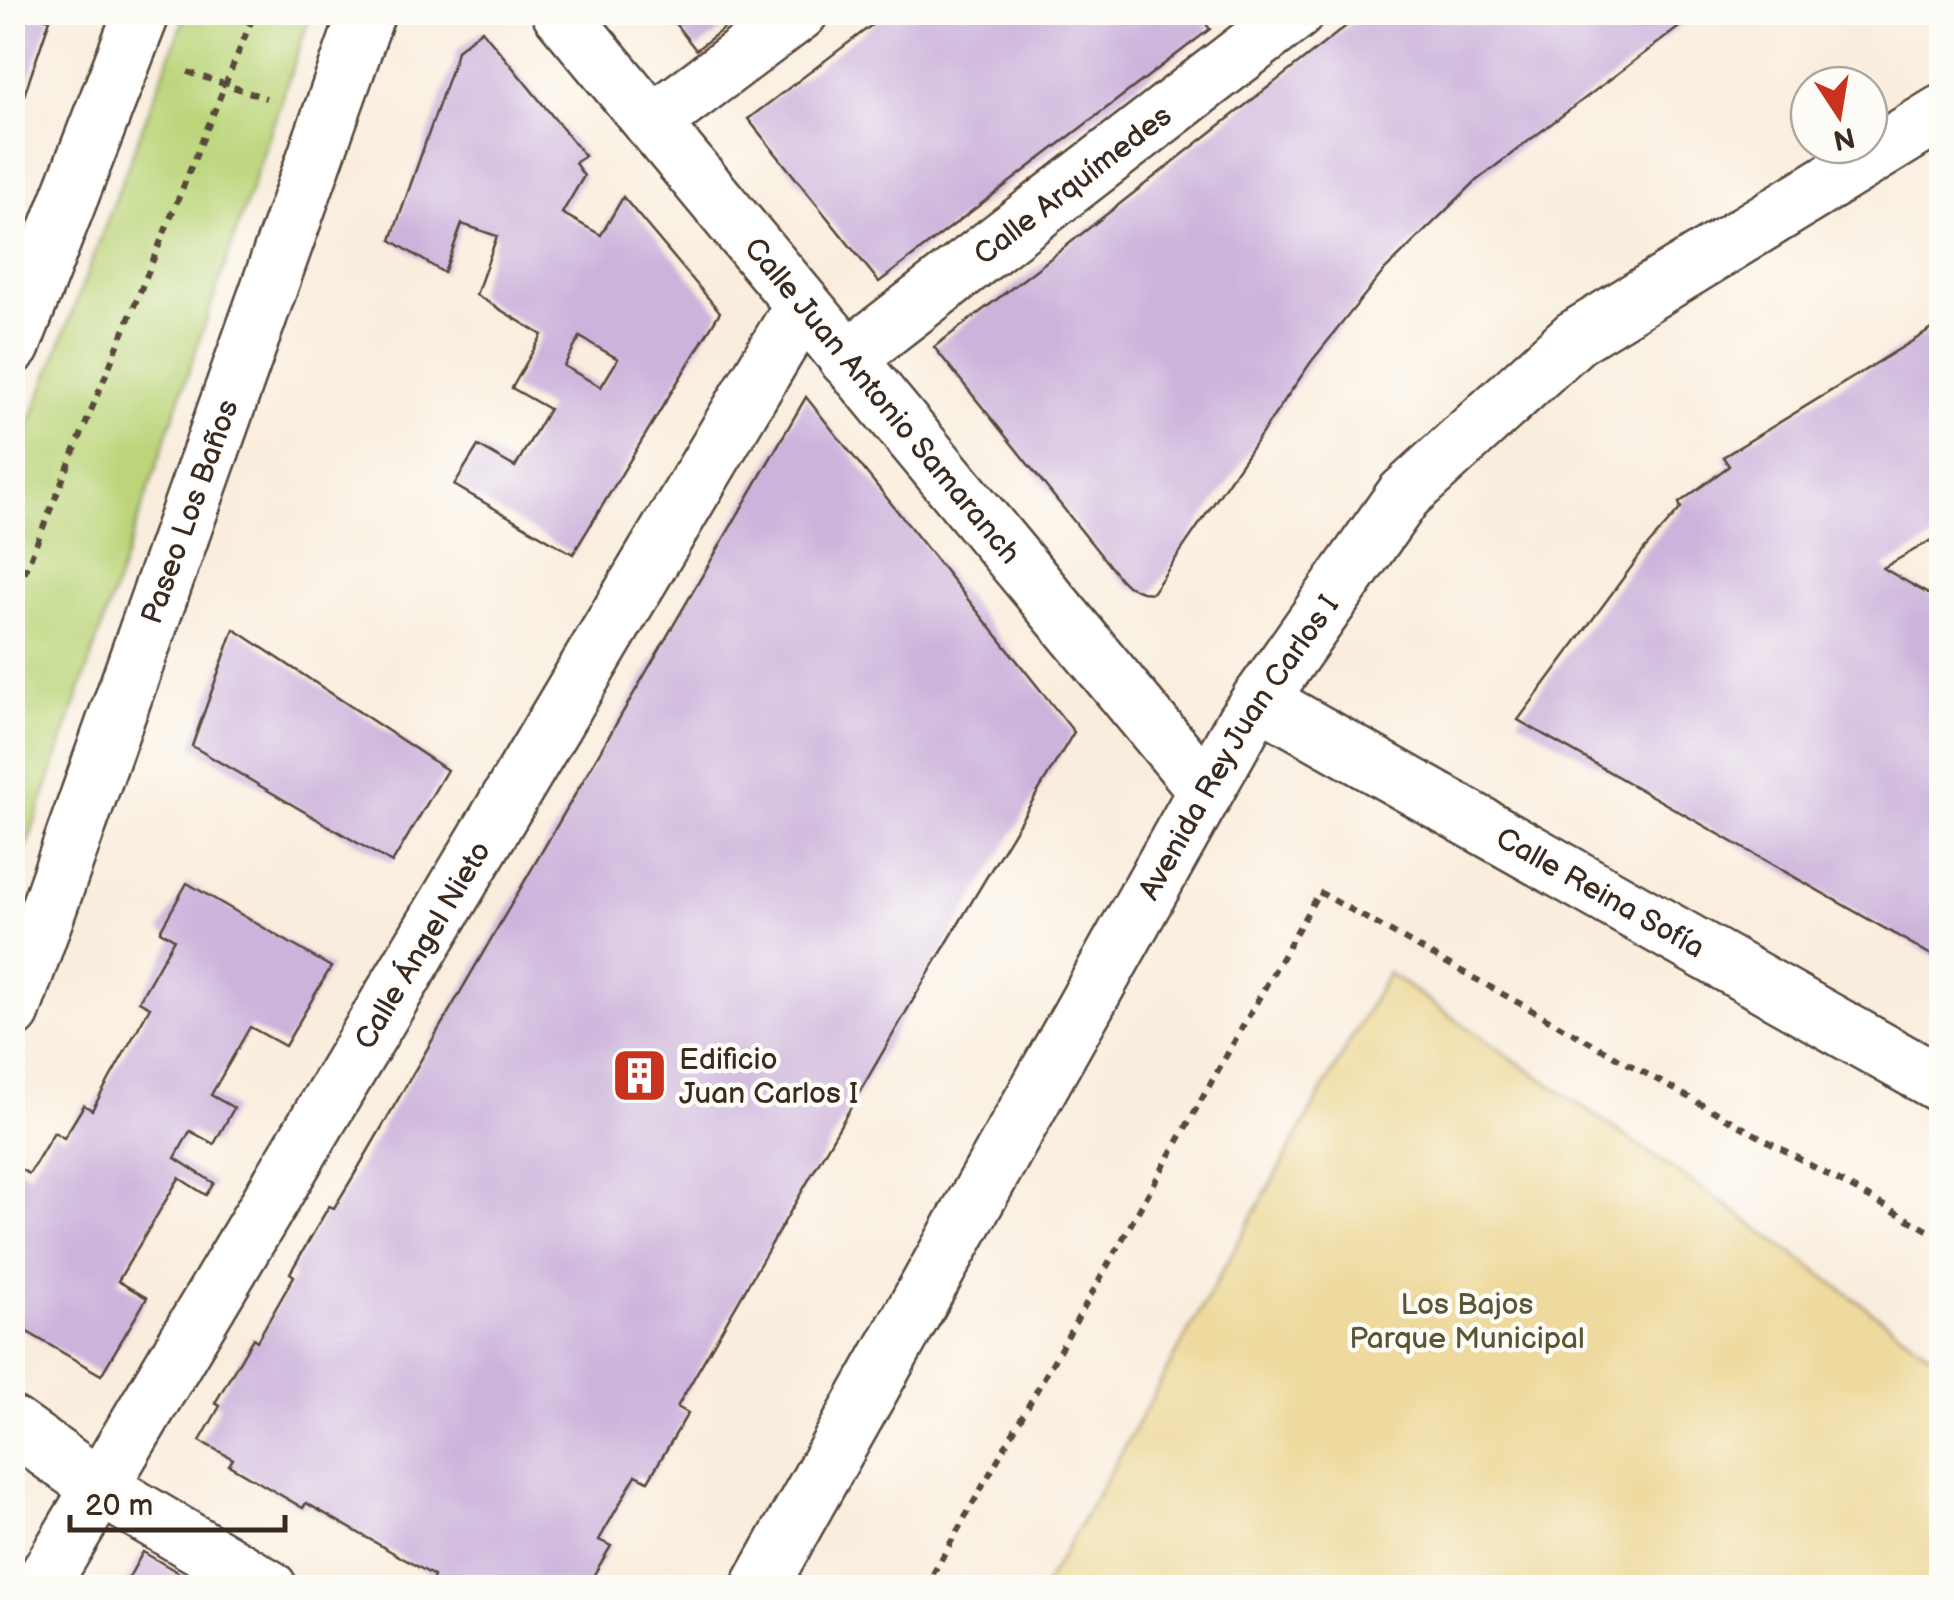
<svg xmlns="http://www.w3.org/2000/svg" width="1954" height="1600" viewBox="0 0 1954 1600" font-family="'Balsamiq Sans',sans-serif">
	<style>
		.green { fill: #bcd57a; stroke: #7c804c; stroke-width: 2.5 }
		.sand { fill: #eeda9e; stroke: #94825e; stroke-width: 2.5 }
		.building { fill: #ccb3db; fill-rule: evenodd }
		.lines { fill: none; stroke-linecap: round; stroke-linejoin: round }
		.minor-casing { stroke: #58473b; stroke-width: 60 }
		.tertiary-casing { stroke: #58473b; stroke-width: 60 }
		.path { stroke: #58473b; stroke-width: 6; stroke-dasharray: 8 8; stroke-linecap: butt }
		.minor { stroke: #fff; stroke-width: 55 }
		.tertiary { stroke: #fff; stroke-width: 55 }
		.labels { text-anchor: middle; stroke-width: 9; stroke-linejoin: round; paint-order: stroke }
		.street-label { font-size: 30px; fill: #3b2a1e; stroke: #fdfcf7 }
		.poi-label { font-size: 30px; fill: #3b2a1e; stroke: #fdfcf7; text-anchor: start }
		.park-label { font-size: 30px; fill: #5b5535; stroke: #fdfcf7 }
	</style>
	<rect width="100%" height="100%" fill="#fdfcf7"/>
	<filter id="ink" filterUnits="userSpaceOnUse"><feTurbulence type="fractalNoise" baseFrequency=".01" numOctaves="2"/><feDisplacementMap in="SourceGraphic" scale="20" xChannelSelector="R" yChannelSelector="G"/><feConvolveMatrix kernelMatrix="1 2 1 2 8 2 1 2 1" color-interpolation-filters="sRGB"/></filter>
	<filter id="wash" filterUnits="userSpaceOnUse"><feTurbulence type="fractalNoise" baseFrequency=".0048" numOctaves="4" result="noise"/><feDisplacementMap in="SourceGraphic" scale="40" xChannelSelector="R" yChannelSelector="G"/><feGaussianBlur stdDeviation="2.25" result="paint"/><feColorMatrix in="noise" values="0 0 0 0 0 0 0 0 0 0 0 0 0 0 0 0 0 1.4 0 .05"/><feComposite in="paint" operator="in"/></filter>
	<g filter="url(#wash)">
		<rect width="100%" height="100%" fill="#f9eddd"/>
		<polygon class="green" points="186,13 311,13 13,887 13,468"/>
		<polygon class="sand" points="1388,973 1741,1216 1941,1362 1941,1587 1044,1587 1115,1464"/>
		<g id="blocks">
			<g class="building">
				<polygon points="12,12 24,12 50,19 13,128"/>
				<polygon points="666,12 745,12 696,50"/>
				<polygon points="889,12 1196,12 1210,29 879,282 748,119"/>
				<polygon points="1364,12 1699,12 1477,180 1383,272 1311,362 1152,593 1142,592 1127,586 1121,580 934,347 1042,265"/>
				<path d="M482 30 585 156 575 163 584 176 562 213 601 235 623 197 720 312 573 554 454 485 478 446 515 467 549 409 512 388 542 335 476 295 497 236 462 224 444 273 391 240 455 59 457 50ZM580 337 618 359 601 387 564 366Z"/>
				<polygon points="1942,323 1942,534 1883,568 1942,602 1942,961 1518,720 1644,550 1681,508 1679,503 1729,466 1723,457"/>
				<polygon points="806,397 1074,732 924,981 677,1407 688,1413 648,1481 636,1475 599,1540 611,1546 586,1588 440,1588 432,1583 434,1576 306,1503 303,1508 229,1465 233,1459 200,1441 220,1406 215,1403 253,1338 257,1341 294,1276 290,1273 329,1206 334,1208 354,1175"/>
				<polygon points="234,629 447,770 392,863 192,746"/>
				<polygon points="187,883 331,967 285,1046 250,1027 211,1095 234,1108 214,1144 190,1131 175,1158 214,1183 206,1195 179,1178 118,1281 147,1298 101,1375 12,1323 12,1164 29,1174 54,1132 64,1138 84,1105 92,1110 150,1007 139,1001 174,939 160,931"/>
				<polygon points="143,1552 205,1588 123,1588"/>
			</g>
		</g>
	</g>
	<g filter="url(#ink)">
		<use href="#blocks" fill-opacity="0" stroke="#58473b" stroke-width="2.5"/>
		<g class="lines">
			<defs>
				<g id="minor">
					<path id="s1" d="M560 12 1206 790"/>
					<polyline points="652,123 800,12"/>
					<path id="s2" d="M847 359 1296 12"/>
					<path id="s3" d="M1259 700 1942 1085"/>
					<polyline points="12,1425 99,1487 269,1588"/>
					<path id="s4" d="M40 1588 803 305"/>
				</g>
				<g id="tertiary">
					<polyline points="12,346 142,12"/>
					<path id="s5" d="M12 1011 367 12"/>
					<path id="s6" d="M759 1588 1245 721 1404 495 1575 338 1942 113"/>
				</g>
			</defs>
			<use href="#minor" class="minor-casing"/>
			<use href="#tertiary" class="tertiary-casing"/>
			<g class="path">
				<polyline points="188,72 266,98"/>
				<polyline points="12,438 25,406"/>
				<polyline points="12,603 255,12"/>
				<polyline points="925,1588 1319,892 1942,1238"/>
			</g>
			<use href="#minor" class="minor"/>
			<use href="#tertiary" class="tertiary"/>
		</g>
	</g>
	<defs>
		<symbol id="building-square" viewBox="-11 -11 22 22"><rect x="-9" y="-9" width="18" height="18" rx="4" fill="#c8321e" stroke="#fdfcf7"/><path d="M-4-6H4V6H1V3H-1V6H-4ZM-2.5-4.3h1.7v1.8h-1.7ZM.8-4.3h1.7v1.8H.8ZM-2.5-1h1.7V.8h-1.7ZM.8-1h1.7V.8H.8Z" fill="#fff"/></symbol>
	</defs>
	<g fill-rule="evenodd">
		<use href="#building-square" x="608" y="1044" width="63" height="63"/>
	</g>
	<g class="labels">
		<g class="street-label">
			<text dy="10" stroke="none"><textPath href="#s2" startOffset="285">Calle Arquímedes</textPath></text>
			<text dy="10" stroke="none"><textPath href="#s1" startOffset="505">Calle Juan Antonio Samaranch</textPath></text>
			<text dy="10" stroke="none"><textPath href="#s5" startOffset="530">Paseo Los Baños</textPath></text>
			<text dy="10" stroke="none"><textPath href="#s6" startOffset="968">Avenida Rey Juan Carlos I</textPath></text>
			<text dy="10" stroke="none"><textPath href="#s3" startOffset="392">Calle Reina Sofía</textPath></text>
			<text dy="10" stroke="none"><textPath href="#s4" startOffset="748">Calle Ángel Nieto</textPath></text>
		</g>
		<g class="poi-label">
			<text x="679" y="1069">Edificio<tspan x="679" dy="34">Juan Carlos I</tspan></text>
		</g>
		<g class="park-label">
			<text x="1467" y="1314">Los Bajos<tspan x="1467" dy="34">Parque Municipal</tspan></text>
		</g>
	</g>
	<rect width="1954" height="1600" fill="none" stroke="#fdfcf7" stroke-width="50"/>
	<g transform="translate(1839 115) rotate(168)"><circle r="48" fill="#fdfcf7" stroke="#afa8a0" stroke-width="2.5"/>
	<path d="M0-8L18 38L0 25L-18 38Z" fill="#c8321e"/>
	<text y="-15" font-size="28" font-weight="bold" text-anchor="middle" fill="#3b2a1e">N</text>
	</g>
	<path d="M70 1515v15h215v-15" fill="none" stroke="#3b2a1e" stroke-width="5"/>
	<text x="85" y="1515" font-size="30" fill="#3b2a1e" stroke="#fdfcf7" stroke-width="8" paint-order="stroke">20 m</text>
</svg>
